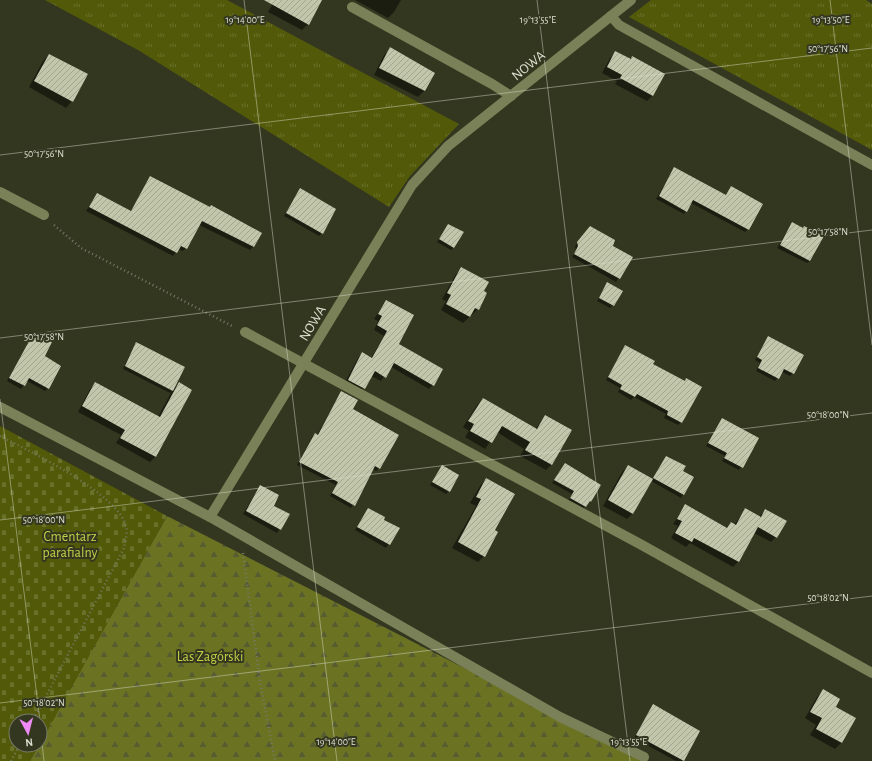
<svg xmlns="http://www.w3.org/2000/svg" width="872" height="761" viewBox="0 0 872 761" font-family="'Alegreya Sans',sans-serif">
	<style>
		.grass { fill: url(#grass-tufts) }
		.forest { fill: url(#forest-firs) }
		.cemetery { fill: url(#cemetery-stones) }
		.shadow { fill: #0007 }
		.building { fill: url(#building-hatch) }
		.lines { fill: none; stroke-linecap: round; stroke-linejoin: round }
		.path { stroke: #767965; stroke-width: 2.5; stroke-dasharray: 1 3; stroke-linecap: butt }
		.minor { stroke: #7a8057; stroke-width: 10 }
		.ticks { fill: none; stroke: #dfe2d3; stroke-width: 1; stroke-opacity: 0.45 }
		.labels { text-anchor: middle; stroke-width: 4; stroke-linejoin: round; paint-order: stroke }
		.street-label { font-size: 14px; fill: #dfe2d3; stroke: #343720 }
		.park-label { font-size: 14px; fill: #c3d147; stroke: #343720 }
		.ticks-label { font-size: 10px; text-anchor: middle; fill: #dfe2d3; stroke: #343720; stroke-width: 4; stroke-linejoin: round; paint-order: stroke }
	</style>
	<defs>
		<pattern id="grass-tufts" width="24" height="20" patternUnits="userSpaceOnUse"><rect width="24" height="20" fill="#525908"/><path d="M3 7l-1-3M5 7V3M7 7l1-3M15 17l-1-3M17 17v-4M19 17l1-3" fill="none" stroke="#6a712b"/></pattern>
		<pattern id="forest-firs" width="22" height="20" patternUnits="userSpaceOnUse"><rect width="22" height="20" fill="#6b7323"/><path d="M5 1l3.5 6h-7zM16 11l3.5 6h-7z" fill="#575c31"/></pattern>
		<pattern id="cemetery-stones" width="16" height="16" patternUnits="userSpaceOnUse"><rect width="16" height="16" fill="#525908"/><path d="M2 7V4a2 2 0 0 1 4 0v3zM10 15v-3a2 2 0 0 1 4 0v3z" fill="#6a712b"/></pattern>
		<pattern id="building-hatch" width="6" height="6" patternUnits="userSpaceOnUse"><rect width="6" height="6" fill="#c2c7ab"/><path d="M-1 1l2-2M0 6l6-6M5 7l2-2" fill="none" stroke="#a2a690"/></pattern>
	</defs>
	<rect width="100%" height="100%" fill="#343720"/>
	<g class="grass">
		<polygon points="45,0 227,0 459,124 410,176 389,207 138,50"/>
		<polygon points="651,0 866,0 872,4 872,150 629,17"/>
	</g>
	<polygon class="forest" points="167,516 646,761 30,761"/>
	<polygon class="cemetery" points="0,426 167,516 40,744 40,721 16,721 16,745 39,745 30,761 0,761"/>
	<g class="shadow">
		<polygon points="275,0 313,0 308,24 302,30 268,12"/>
		<polygon points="355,0 401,0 394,12 388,18"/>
		<polygon points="391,49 433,74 424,91 418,97 374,75 384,55"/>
		<polygon points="616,52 630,60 632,58 664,75 652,96 647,101 615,84 617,81 602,73 610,58"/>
		<polygon points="49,55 72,101 66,108 29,87 43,61"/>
		<polygon points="674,169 748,229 745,232 691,203 684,214 656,199"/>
		<polygon points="150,177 254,246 250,250 199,225 186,248 183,251 178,249 173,256 86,211 97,194 130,212"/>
		<polygon points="300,189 322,233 319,236 284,216"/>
		<polygon points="792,224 810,261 807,263 777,248"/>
		<polygon points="449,225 454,247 451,250 437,242"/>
		<polygon points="587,230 631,257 616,282 572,257 576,250 575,246"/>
		<polygon points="462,268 482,292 478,309 463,323 441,310 446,301 442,299 456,274"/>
		<polygon points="607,284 613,305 610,308 597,301"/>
		<polygon points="386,301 398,344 433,385 429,389 391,367 381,381 371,376 360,392 344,384 358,358 362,353 371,358 384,336 374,330 378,321 374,319"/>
		<polygon points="32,336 43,356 48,388 45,391 27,381 21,389 7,381"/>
		<polygon points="768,337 793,373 790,376 782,372 775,381 756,371 760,363 755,360"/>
		<polygon points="136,343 173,389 179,384 191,390 155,457 150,462 116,443 121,435 78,412 90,389 95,384 158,417 173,389 125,364"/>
		<polygon points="626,346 652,364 684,382 681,422 678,425 664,418 666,414 634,397 631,400 618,392 620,388 606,380"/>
		<polygon points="124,366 172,391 170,393 123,369"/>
		<polygon points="339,395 352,409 379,468 376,471 373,469 351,508 330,496 336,485 297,465 312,437 315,434 317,435"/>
		<polygon points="483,399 535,429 545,417 552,464 546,470 520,456 524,449 497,432 485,449 465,437 469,431 463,427 477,405"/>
		<polygon points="722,419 758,438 739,470 722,461 725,456 706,446"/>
		<polygon points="666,457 682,471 693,477 681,498 651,481 633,513 627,519 603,506 622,472 628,466 652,480"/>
		<polygon points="565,465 591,501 582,509 568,501 572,494 552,483"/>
		<polygon points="442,466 449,491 446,494 430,485"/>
		<polygon points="486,479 494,530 484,556 478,562 452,548 476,506 470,503 480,486"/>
		<polygon points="260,486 273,506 288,514 277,533 243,514"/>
		<polygon points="686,505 726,528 731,523 734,525 745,510 759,517 765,510 776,537 771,542 754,533 738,562 733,567 690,543 686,547 671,538 678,526 673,524"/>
		<polygon points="368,509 382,520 398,529 386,548 355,530"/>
		<polygon points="823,691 835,707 854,718 841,743 835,749 810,735 816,725 805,718 817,697"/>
		<polygon points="653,706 683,760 682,761 676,761 634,738"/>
	</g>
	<g class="building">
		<polygon points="264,0 322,0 309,25"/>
		<polygon points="390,47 435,73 425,91 379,68"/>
		<polygon points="615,51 631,59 632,56 665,74 653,96 620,78 622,75 607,67"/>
		<polygon points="49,54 88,74 73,102 34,81"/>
		<polygon points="674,167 726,195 731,186 763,204 749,230 693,200 687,212 659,196"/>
		<polygon points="150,176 210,207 211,205 262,233 254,247 202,221 187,249 181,246 177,253 89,207 97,193 131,211"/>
		<polygon points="300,188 336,209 323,234 286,213"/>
		<polygon points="792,222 803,228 804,226 824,236 810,261 780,245"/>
		<polygon points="448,224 464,232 454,248 439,239"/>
		<polygon points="590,226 615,240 613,246 633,257 620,279 574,254 578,246 577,242"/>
		<polygon points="461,267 489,282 484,291 487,293 479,310 475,308 470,317 446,304 451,295 447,293"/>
		<polygon points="607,282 623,291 614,306 599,298"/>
		<polygon points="386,300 414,315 399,344 443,369 434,386 394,363 386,378 375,371 365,389 348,380 362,352 372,358 387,331 377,325 382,316 378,314"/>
		<polygon points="34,332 52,342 45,356 61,366 49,389 29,378 25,386 9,378"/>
		<polygon points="768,336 804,355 794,374 784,369 779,379 758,368 762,360 757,357"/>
		<polygon points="136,342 185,367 173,391 125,366"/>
		<polygon points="625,345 655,361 653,364 685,381 686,378 702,387 682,423 667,415 668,411 637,394 635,397 620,389 622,385 608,377"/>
		<polygon points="95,382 160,417 179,382 192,390 156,457 120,438 125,430 82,406"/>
		<polygon points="341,391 358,400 353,409 399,435 380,469 375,466 355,506 332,493 338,482 299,462 315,433 318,435"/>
		<polygon points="483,398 537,429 545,415 572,430 552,465 525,450 530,442 502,426 492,443 470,431 474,424 468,421"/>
		<polygon points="722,418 759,438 743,468 724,458 727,453 708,443"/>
		<polygon points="666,456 686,466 683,471 694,477 684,495 653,478"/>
		<polygon points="565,463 601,485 591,502 590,501 586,507 570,498 574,491 554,480"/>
		<polygon points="442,465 459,475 450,492 432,482"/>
		<polygon points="628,465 653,479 633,514 608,500"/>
		<polygon points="486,478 515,494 495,530 498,532 485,557 458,542 481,499 476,497"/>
		<polygon points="260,485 279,495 274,506 290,514 281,530 246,511"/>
		<polygon points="685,504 727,528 731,522 736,525 745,508 761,517 765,509 787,521 777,538 758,527 739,562 694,538 692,542 675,533 682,521 677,519"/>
		<polygon points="368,508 385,517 384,520 400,528 390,545 357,527"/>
		<polygon points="823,689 840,699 836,707 856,718 842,743 816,729 822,718 810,712"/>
		<polygon points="653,704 700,731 684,761 636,735"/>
	</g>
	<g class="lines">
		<g class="path">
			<polyline points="54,225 81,248 232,326"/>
			<path d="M0 436C29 451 120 494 126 527 128 533 125 542 124 548L33 721"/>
			<polyline points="243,553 260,681 275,761"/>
			<polyline points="11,761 20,745"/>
		</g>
		<g class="minor">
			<polyline points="352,7 492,84 511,96"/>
			<polyline points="611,16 619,25 872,165"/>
			<polyline points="0,192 44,215"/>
			<polyline points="245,332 640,544 872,673"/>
			<polyline points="0,407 210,517 560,717 644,757"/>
			<polyline points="210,517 412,185 448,146 631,0"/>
		</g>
	</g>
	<path class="ticks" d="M244 0 337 761M537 0 630 761M830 0 872 345M0 155 872 48M0 338 872 230M0 399 40 721M0 520 872 413M0 703 872 596M40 725 44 761"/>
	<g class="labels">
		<g class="street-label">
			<text transform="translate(528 65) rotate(-39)" y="5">NOWA</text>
			<text transform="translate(312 323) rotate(-59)" y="5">NOWA</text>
		</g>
		<g class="park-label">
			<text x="70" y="541">Cmentarz<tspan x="70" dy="16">parafialny</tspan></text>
			<text x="210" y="661">Las Zagórski</text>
		</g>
	</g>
	<g class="ticks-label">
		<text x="245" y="23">19°14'00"E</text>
		<text x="538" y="23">19°13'55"E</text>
		<text x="831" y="23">19°13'50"E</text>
		<text x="828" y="52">50°17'56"N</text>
		<text x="44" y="157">50°17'56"N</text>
		<text x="828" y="235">50°17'58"N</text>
		<text x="44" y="340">50°17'58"N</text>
		<text x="828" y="418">50°18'00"N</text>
		<text x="44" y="523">50°18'00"N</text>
		<text x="828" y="601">50°18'02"N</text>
		<text x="44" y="706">50°18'02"N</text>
		<text x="336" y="745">19°14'00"E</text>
		<text x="629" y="745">19°13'55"E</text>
	</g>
	<g transform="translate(28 733) rotate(173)"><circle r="19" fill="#343720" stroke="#787b68"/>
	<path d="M0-3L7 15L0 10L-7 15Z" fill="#f08bf6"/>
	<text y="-6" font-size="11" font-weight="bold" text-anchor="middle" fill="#dfe2d3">N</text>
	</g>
</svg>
